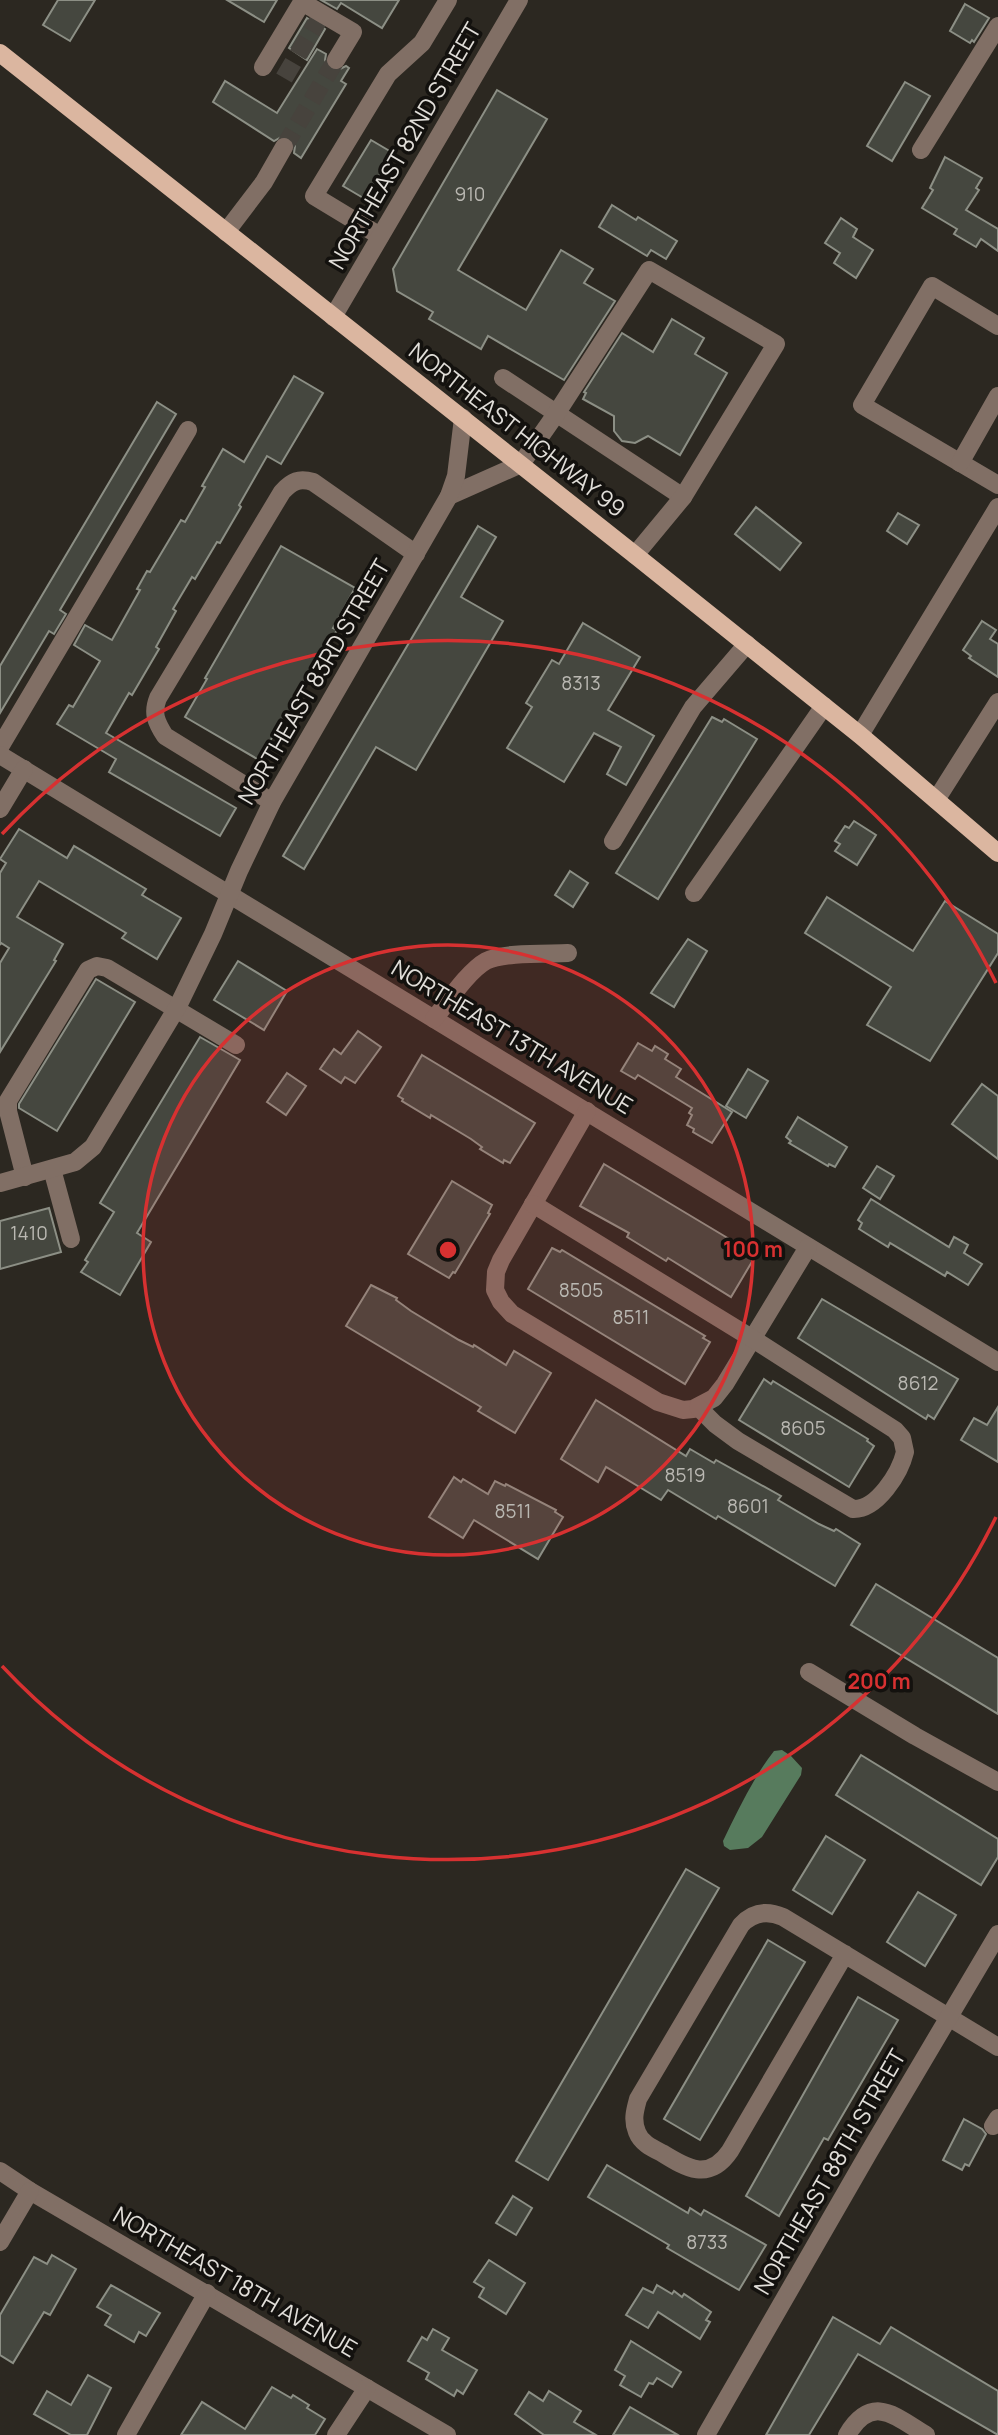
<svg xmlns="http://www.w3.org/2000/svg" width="998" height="2435" viewBox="0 0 998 2435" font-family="Manrope,sans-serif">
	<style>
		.water { fill: #577b5d }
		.building { fill: #45473f; stroke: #8c8f85; stroke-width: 2 }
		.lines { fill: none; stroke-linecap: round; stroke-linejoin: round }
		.minor-tunnel { stroke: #47433d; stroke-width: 18; stroke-dasharray: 18 9; stroke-linecap: butt }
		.minor { stroke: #816f65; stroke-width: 18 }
		.major { stroke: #dbb6a0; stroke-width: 18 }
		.ring { fill: none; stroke: #d73131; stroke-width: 3.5 }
		.labels { text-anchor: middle; stroke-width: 7; stroke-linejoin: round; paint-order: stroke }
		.number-label { font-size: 19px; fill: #bab8b2 }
		.street-label { font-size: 23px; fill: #e1ded9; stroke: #13110e }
		.centre { fill: #d73131; stroke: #13110e; stroke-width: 3.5 }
		.ring-label { font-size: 21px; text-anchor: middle; font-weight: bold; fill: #d73131; stroke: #13110e; stroke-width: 7; stroke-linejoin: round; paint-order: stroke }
	</style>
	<rect width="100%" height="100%" fill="#2c2821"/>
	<path class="water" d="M782 1750 791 1756 802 1768 801 1775 762 1837 748 1848 730 1850 724 1846 723 1841C738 1810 753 1778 774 1751Z"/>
	<g class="building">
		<polygon points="58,0 95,0 70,41 43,25"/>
		<polygon points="227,0 277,0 264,22"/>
		<polygon points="321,0 399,0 382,28 341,3 337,9"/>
		<polygon points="965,4 989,18 974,42 972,40 970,43 950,31"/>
		<polygon points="307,18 325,29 307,60 289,48"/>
		<polygon points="317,49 326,54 325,60 330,69 336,71 346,66 349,68 341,81 346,84 301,158 294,153 295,146 290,138 283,136 274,141 213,102 225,81 277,113"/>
		<polygon points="905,82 930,96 892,161 867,146"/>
		<polygon points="497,90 547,119 458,270 526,310 561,250 593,269 584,283 615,301 564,380 488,336 481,349 429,319 433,312 397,291 393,269"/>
		<polygon points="371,140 393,153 365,199 343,186"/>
		<polygon points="945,157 982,178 976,188 979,190 966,210 998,229 998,251 981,239 976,247 954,234 957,229 922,208 933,190 930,188"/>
		<polygon points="612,205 636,220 638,217 677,241 666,259 651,250 647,256 599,227"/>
		<polygon points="841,218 857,229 853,237 873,250 856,278 834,263 840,253 825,243"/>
		<polygon points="672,319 704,338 695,354 727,373 680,455 648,436 635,443 622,441 614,431 614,416 583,399 586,393 584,392 622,333 653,352"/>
		<polygon points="294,376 323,393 281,464 267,456 239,505 241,507 220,543 217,542 195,579 192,577 173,609 176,611 156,647 159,649 132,695 129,693 106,733 236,808 220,836 109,772 116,759 57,724 69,705 73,707 100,661 74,645 85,625 112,640 140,590 137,589 147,571 150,572 181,520 185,522 205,487 202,486 223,449 244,462"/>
		<polygon points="157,402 176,414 60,610 66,614 54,634 49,631 0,713 0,666"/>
		<polygon points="756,507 801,543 780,570 735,534"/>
		<polygon points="898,513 919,525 907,544 887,531"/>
		<polygon points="478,526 496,537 461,597 503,621 416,770 376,747 304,869 283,856"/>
		<polygon points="281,546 355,588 333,628 337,630 282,725 280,724 259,760 185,717 207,679 205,678"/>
		<polygon points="982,621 996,630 990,639 998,644 998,677 969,658 971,656 963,650"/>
		<polygon points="583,623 640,657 608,710 654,736 626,785 607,774 621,747 594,733 564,782 507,748 532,707 526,703 552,660 559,664"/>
		<polygon points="712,717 722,722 724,719 757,739 658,899 616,873"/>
		<polygon points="854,821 876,835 857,865 835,851 840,844 835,841 845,826 849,828"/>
		<polygon points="19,829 67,858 74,846 146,889 142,895 181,918 157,959 122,938 126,933 39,881 17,917 63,944 54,960 56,961 0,1052 0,963 9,948 1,943 0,945 0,873 6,863 0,859"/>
		<polygon points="570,871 588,883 573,907 555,895"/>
		<polygon points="827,897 913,951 945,901 998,934 998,953 930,1061 867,1025 891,987 805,933"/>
		<polygon points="688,939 707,951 674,1007 651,993"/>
		<polygon points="238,961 287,991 264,1030 214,1000"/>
		<polygon points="96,979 135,1002 57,1131 19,1108 19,1104"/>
		<polygon points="358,1031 381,1047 355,1083 345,1077 341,1083 320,1069 334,1049 341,1054"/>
		<polygon points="200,1037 240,1060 137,1233 151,1242 120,1295 81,1272 88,1262 85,1260 114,1212 100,1203"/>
		<polygon points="638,1043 652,1051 655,1046 668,1054 665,1059 681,1069 676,1077 732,1112 712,1143 693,1132 694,1129 687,1125 692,1115 689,1113 692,1108 638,1075 635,1079 621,1071"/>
		<polygon points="422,1055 535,1123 510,1163 504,1160 503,1163 480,1149 482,1147 471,1139 431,1115 430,1118 402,1101 403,1099 398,1096"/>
		<polygon points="748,1069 768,1081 746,1118 726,1106"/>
		<polygon points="287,1073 306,1086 286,1115 267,1102"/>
		<polygon points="982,1084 998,1096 998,1159 952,1124"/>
		<polygon points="798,1117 847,1147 835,1167 829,1164 828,1166 789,1143 791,1141 786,1137"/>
		<polygon points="604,1164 756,1255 731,1297 668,1258 666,1261 627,1237 629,1233 580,1206"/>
		<polygon points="877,1166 894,1176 880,1199 863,1188"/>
		<polygon points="452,1181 492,1205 488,1213 490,1214 455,1273 453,1272 449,1278 408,1254"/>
		<polygon points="871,1199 949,1247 954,1237 968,1245 964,1253 982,1264 968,1285 947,1272 945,1276 890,1243 888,1247 859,1229 862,1223 858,1220"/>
		<polygon points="49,1208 61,1252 0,1269 0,1221"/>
		<polygon points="552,1248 560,1252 562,1250 705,1336 703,1338 710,1342 685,1384 528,1289"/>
		<polygon points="371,1285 397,1298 396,1300 411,1311 459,1340 473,1347 474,1345 506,1365 514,1351 551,1373 515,1433 478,1411 481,1407 346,1326"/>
		<polygon points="822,1299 958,1379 934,1419 928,1415 926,1419 798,1338"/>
		<polygon points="764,1379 771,1384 773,1381 791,1392 868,1439 867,1441 874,1446 849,1487 739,1420"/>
		<polygon points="596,1400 686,1456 690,1449 714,1463 716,1460 781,1496 778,1500 819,1524 834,1531 836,1529 860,1544 835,1586 718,1516 716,1519 668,1490 661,1500 606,1467 598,1482 561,1459"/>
		<polygon points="998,1407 998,1462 961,1440 974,1418 987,1425"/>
		<polygon points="454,1477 461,1482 463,1479 488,1494 495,1481 505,1486 506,1484 556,1510 555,1512 563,1517 538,1559 474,1520 463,1538 429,1517"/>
		<polygon points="876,1584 998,1658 998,1714 851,1625"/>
		<polygon points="861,1755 998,1839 998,1857 981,1885 836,1795"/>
		<polygon points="826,1836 865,1860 832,1914 793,1890"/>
		<polygon points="686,1869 719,1888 548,2180 516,2161"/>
		<polygon points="918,1892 956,1915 925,1966 887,1942"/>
		<polygon points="768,1940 805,1962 700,2140 664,2119"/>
		<polygon points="858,1997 898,2020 828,2140 824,2138 779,2216 746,2196"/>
		<polygon points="964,2119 982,2129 986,2134 969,2166 965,2164 962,2170 943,2160"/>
		<polygon points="607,2165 688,2213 690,2208 701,2215 704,2210 766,2245 739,2290 667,2248 669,2245 588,2197"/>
		<polygon points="513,2196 532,2208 516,2235 496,2223"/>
		<polygon points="52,2255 76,2269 50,2315 44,2312 13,2363 0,2355 0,2315 34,2257 47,2264"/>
		<polygon points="489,2260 525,2283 506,2314 479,2297 484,2288 474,2282"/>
		<polygon points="111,2285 160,2313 146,2336 139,2332 134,2342 105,2325 111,2315 97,2307"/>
		<polygon points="657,2285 672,2294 674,2291 682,2297 684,2294 711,2312 706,2320 710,2322 700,2339 658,2312 648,2328 626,2315 643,2288 653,2293"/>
		<polygon points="833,2317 880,2344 891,2327 998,2391 998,2435 858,2354 809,2435 766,2435"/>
		<polygon points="433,2329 449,2338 442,2350 477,2370 463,2394 457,2390 454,2396 426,2379 429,2373 408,2361 422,2337 427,2340"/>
		<polygon points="631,2341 681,2372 672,2387 657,2378 653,2384 649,2383 641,2397 620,2385 625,2376 615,2370"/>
		<polygon points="88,2375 111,2388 87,2435 71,2435 34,2414 47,2391 71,2405"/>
		<polygon points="272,2387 291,2398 293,2395 309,2405 307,2408 325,2419 315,2435 181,2435 202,2402 245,2429"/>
		<polygon points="549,2391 581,2411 574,2422 596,2435 544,2435 515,2414 529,2392 543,2401"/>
		<polygon points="630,2407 678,2435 613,2435"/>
	</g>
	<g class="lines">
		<g class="minor-tunnel">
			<polyline points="284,78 322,14"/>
			<polyline points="284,147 336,60"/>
		</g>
		<g class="minor">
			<polyline points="263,67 302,2 353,32 336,60"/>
			<polyline points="921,150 998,26"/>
			<polyline points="226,232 264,182 284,147"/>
			<polyline points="380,236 314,196 388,74 422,43 448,0"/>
			<polyline points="333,317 519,0"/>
			<polyline points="998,326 932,286 862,405 998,485"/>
			<polyline points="503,378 683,497"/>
			<polyline points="960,463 998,396"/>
			<polyline points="449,496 521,464 556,414 649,270 776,344 683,497 635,555"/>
			<polyline points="860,735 998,507"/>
			<polyline points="0,747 188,430"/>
			<path d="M0 755C332 958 665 1160 998 1362"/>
			<polyline points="936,800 998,702"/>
			<path d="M272 802 165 736C156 722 152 713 158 698L282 492C292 481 299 478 313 482L416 554"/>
			<polyline points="0,809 24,769"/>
			<polyline points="613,841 693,707 747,644"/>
			<polyline points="694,893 824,706"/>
			<path d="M434 1019C447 1003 468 971 486 961 503 952 548 954 568 953"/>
			<polyline points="587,1111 501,1260 496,1272 495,1290 501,1302 512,1314 658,1402 683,1410 693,1409 714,1398 725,1384 808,1247"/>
			<polyline points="52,1169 71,1239"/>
			<polyline points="25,1177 8,1111 8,1101 88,970 97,966 107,968 236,1045"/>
			<polyline points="0,1183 75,1162 93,1147 178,1006 213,934 239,871 272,802 449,496 456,476 463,418"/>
			<path d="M533 1204 753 1339 895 1430 902 1438 905 1452C900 1473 877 1510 853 1509L738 1441 715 1424 698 1407"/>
			<polyline points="809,1672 915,1736 998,1782"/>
			<path d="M845 1954 730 2151C709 2182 686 2168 662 2153 652 2148 641 2143 637 2132 632 2120 635 2110 638 2099L741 1925C753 1912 767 1910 783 1917L998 2047"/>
			<polyline points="993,2126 998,2118"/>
			<polyline points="0,2171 30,2191 447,2435"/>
			<polyline points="0,2242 30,2191"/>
			<polyline points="126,2435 207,2293"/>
			<polyline points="336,2435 367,2388"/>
			<polyline points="706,2435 869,2152 998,1934"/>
			<path d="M847 2435C872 2393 895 2416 926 2435"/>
		</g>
		<polyline class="major" points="0,53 635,555 860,735 998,853"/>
	</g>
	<circle cx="448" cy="1250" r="305" fill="#d73131" fill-opacity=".12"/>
	<g class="ring">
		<circle cx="448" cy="1250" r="305"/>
		<path d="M996 1517A610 610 0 0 1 2 1666M2 834A610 610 0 0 1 996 983"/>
	</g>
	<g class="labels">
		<g class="number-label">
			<text x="470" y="201">910</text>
			<text x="581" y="690">8313</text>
			<text x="29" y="1240">1410</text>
			<text x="581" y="1297">8505</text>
			<text x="631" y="1324">8511</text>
			<text x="918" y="1390">8612</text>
			<text x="803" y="1435">8605</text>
			<text x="685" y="1482">8519</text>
			<text x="748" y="1513">8601</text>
			<text x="513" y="1518">8511</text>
			<text x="707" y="2249">8733</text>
		</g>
		<g class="street-label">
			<text transform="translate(405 146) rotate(-60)" y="8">NORTHEAST 82ND STREET</text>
			<text transform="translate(517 430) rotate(38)" y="8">NORTHEAST HIGHWAY 99</text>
			<text transform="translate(314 682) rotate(-60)" y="8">NORTHEAST 83RD STREET</text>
			<text transform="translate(512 1037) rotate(31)" y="8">NORTHEAST 13TH AVENUE</text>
			<text transform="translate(830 2172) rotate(-60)" y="8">NORTHEAST 88TH STREET</text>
			<text transform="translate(235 2282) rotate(30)" y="8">NORTHEAST 18TH AVENUE</text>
		</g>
	</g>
	<circle cx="448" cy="1250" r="10" class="centre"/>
	<g class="ring-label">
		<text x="753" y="1257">100 m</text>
		<text x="879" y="1689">200 m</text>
	</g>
</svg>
